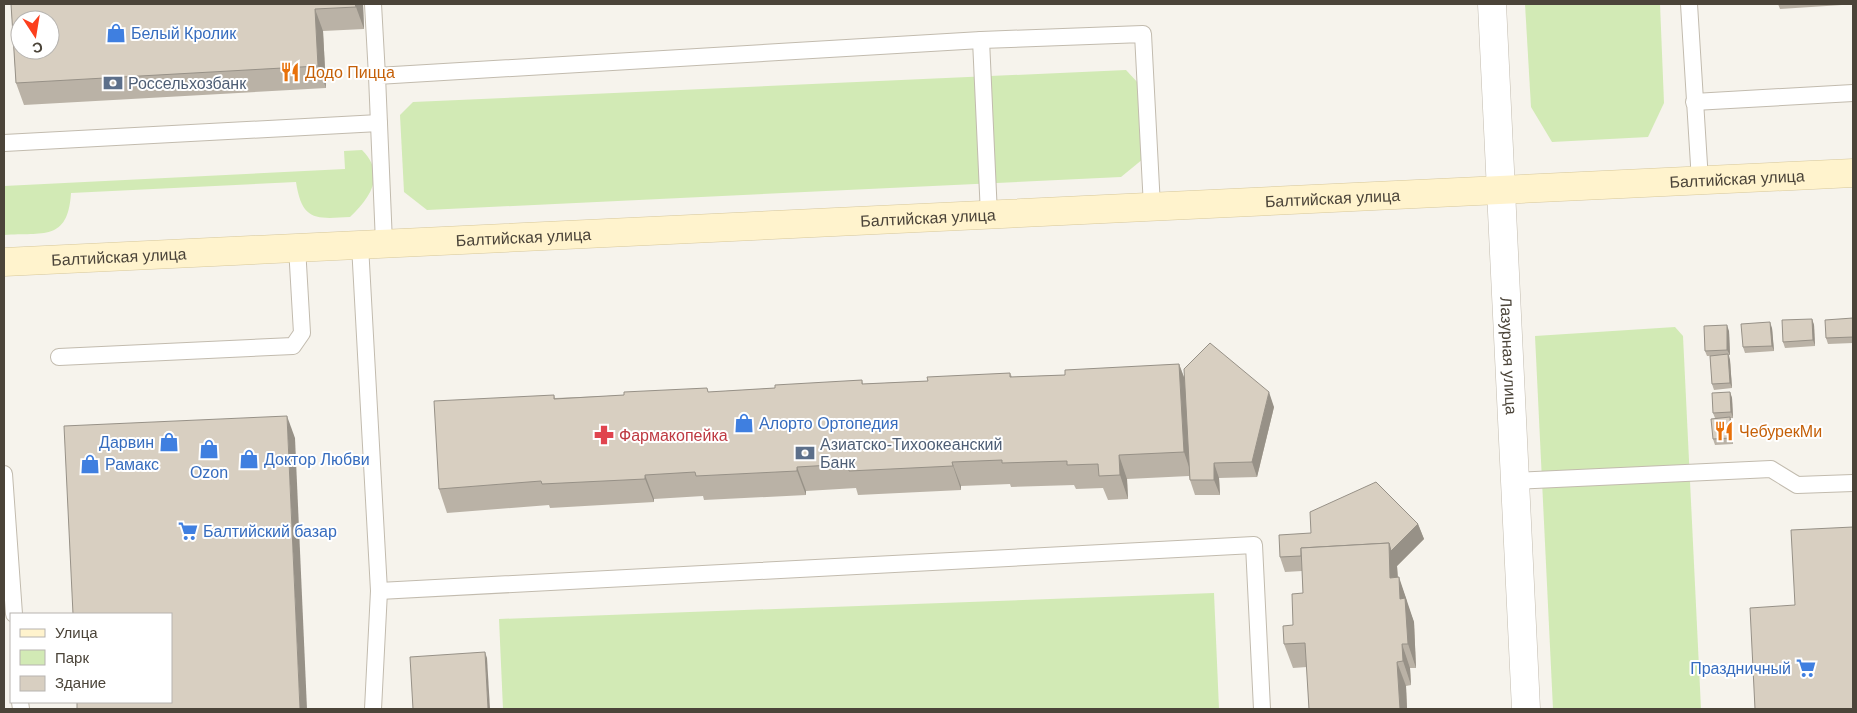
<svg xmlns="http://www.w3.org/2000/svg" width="1857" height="713" viewBox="0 0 1857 713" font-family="Arial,sans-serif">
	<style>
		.green { fill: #d2eab5 }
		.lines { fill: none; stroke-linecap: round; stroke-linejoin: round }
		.lane-casing { stroke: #c2bbae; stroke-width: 18 }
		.street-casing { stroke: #c2bbae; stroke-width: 29 }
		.secondary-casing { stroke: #d6c79b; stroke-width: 29 }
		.lane { stroke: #fff; stroke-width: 16 }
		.street { stroke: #fff; stroke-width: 28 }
		.secondary { stroke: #fff3cd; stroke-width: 28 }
		.wall { fill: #bab2a6 }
		.shaded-wall { fill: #979187 }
		.building { fill: #d8cfc1; stroke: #979187; fill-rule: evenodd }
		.labels { text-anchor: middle; stroke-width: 4; stroke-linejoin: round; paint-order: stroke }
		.shop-label { font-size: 16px; fill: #366cbe; stroke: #fff; text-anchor: start }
		.food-label { font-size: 16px; fill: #c56008; stroke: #fff; text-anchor: start }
		.service-label { font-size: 16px; fill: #4e5e75; stroke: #fff; text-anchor: start }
		.street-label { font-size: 16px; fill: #4b4439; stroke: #fff }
		.health-label { font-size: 16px; fill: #be3a42; stroke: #fff; text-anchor: start }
	</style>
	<rect width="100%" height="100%" fill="#f6f3ec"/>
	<g class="green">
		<polygon points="1525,4 1660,4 1664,103 1648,137 1552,142 1531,107"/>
		<polygon points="1126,70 1139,84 1143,159 1121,177 427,210 404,192 400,115 413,102"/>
		<path d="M362 150C386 174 371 197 350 217 315 219 302 221 296 182L71 193C68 242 43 232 4 235V186L345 169 344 151Z"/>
		<polygon points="1675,327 1683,336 1701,709 1553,709 1535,336"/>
		<polygon points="1214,593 1219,709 503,709 499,619"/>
	</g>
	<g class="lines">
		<defs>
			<g id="lane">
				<polyline points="373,4 377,76"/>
				<polyline points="1689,4 1700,181"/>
				<polyline points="981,40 989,215"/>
				<polyline points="1694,102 1853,93"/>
				<polyline points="4,143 379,123"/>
				<polyline points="384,243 377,76 981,40 1143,34 1152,207"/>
				<polyline points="360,245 379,591 373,709"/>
				<polyline points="59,357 293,346 302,333 297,247"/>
				<polyline points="4,474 14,614"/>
				<polyline points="1515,481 1771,469 1797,485 1853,483"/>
				<polyline points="379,591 1254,545 1262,709"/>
				<polyline points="20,702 21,709"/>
			</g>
			<g id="street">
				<path id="s1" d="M1492 4 1526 709"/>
			</g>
			<g id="secondary">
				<path id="s2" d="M4 262 1853 173"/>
			</g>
		</defs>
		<use href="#lane" class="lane-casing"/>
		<use href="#street" class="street-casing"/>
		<use href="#secondary" class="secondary-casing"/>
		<use href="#lane" class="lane"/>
		<use href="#street" class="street"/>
		<use href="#secondary" class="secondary"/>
	</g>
	<g class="wall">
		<polygon points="11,4 363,4 364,29 323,31 326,88 24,105 16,83"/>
		<polygon points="1778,4 1842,4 1842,5 1780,9"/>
		<polygon points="1853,318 1853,343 1828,344 1826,338"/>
		<polygon points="1812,319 1814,325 1815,346 1785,348 1783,342"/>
		<polygon points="1772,328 1774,351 1745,353 1743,347"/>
		<polygon points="1729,331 1730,355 1729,355 1730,360 1732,388 1714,390 1712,384 1710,356 1707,356 1705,351"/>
		<polygon points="1179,364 1185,380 1274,407 1257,477 1219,478 1220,495 1195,495 1190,480 1189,476 1127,479 1128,499 1108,500 1103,488 1076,489 1074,485 1011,487 1010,484 961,486 961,490 858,495 856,488 806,491 806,495 704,500 703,496 654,499 654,502 550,508 549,505 447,513 439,489 554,395 555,398 709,392 775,388 862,380 863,384 928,381 1010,373 1012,377 1065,375"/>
		<polygon points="1730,392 1732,398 1733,418 1730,418 1732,423 1733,444 1715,445 1713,439 1715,418 1713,413"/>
		<polygon points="1418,524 1424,539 1397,566 1398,577 1407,601 1407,604 1414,622 1416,668 1410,668 1411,685 1406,686 1407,709 1309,709 1307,667 1293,668 1284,644 1293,625 1303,593 1302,571 1285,572 1280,557 1311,533"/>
	</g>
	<g class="shaded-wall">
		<polygon points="355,4 363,4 364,29 356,7"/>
		<polygon points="315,9 323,31 326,88 318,66"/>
		<polygon points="1812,319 1814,325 1815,346 1813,340"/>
		<polygon points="1770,322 1772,328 1774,351 1772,346"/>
		<polygon points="1727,325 1729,331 1730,355 1727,350"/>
		<polygon points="1728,354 1730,360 1732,388 1730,383"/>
		<polygon points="1179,364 1188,388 1192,476 1184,452"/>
		<polygon points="1269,392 1274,407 1257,477 1252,462"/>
		<polygon points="1730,392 1732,398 1733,418 1731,412"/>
		<polygon points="287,416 295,438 307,709 300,709"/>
		<polygon points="1730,417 1732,423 1733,444 1731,438"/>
		<polygon points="1119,455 1127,479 1128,499 1120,475"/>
		<polygon points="952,462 961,486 961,490 953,466"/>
		<polygon points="1214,463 1219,478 1220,495 1214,480"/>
		<polygon points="797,467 806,491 806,495 797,471"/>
		<polygon points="645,475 654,499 654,502 645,479"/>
		<polygon points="1418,524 1424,539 1397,566 1399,601 1390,578 1389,543"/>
		<polygon points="1399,577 1414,622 1416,668 1408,644 1400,599"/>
		<polygon points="1402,644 1410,668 1411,685 1403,661"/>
		<polygon points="485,652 487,658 490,709 488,709"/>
		<polygon points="1397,662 1406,686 1407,709 1400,709"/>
	</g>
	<g class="building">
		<path d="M11 4H355L356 7 315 9 318 66 16 83ZM20 20H50V50H20Z"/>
		<polygon points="1853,318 1853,337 1826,338 1825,320"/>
		<polygon points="1812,319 1813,340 1783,342 1782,320"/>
		<polygon points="1770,322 1772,346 1743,347 1741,324"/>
		<polygon points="1727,325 1727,350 1705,351 1704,326"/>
		<polygon points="1210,343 1269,392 1252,462 1214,463 1214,480 1190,480 1184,369"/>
		<polygon points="1728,354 1730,383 1712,384 1710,356"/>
		<polygon points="1179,364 1184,452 1119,455 1120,475 1099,476 1098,464 1067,465 1067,461 1002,463 1002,460 952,462 953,466 849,471 849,464 797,467 797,471 696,476 695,472 645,475 645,479 542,484 541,481 439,489 434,401 554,395 554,399 624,395 624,392 707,388 708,392 775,388 775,385 862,380 862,384 928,381 927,377 1010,373 1010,377 1065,375 1065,370"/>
		<polygon points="1730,392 1731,412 1713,413 1712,393"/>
		<polygon points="287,416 300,709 77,709 77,702 171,702 171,614 73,614 64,426"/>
		<polygon points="1730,417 1731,438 1713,439 1711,419"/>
		<polygon points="1376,482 1418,524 1391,551 1389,543 1301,548 1301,556 1280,557 1279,535 1311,533 1310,512"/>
		<polygon points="1853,527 1853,709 1755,709 1750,608 1795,605 1791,530"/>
		<polygon points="1389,543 1390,578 1399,577 1400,599 1405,598 1408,644 1402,644 1403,661 1397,662 1400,709 1309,709 1305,643 1284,644 1283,626 1293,625 1292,594 1303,593 1301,548"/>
		<polygon points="485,652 488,709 413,709 410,657"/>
	</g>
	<defs>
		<symbol id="shop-bare" viewBox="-9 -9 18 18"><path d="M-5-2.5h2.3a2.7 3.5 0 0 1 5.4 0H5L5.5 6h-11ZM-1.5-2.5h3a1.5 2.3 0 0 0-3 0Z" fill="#3f7fe0" stroke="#fff" stroke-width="2.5" paint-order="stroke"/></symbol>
		<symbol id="restaurant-bare" viewBox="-9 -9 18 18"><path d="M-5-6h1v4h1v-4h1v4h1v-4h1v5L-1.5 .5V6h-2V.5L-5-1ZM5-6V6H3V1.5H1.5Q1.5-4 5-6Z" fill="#e8710a" stroke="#fff" stroke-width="2.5" paint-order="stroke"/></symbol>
		<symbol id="bank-bare" viewBox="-9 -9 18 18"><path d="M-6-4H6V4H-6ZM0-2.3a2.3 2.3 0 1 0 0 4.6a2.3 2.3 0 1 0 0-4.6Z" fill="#5c6f8a" stroke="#fff" stroke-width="2.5" paint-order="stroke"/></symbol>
		<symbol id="pharmacy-bare" viewBox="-9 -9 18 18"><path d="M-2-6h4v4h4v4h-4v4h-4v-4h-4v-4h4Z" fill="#e0444e" stroke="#fff" stroke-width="2.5" paint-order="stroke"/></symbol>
		<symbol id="supermarket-bare" viewBox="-9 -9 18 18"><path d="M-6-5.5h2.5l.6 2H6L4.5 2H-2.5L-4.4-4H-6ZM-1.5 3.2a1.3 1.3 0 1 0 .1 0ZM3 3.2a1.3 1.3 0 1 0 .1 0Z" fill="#3f7fe0" stroke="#fff" stroke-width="2.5" paint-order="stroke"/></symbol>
	</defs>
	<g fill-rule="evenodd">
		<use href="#shop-bare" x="102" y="19" width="28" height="28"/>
		<use href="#restaurant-bare" x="276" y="58" width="28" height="28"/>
		<use href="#bank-bare" x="99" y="69" width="28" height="28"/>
		<use href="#shop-bare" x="730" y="409" width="28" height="28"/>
		<use href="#restaurant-bare" x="1710" y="417" width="28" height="28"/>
		<use href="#pharmacy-bare" x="590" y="421" width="28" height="28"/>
		<use href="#shop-bare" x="155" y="428" width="28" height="28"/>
		<use href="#shop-bare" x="195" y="435" width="28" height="28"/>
		<use href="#bank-bare" x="791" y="439" width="28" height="28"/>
		<use href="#shop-bare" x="235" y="445" width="28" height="28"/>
		<use href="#shop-bare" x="76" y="450" width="28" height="28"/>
		<use href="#supermarket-bare" x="174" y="517" width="28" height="28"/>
		<use href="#supermarket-bare" x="1792" y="654" width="28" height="28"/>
	</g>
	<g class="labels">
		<g class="shop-label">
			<text x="131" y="39">Белый Кролик</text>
			<text x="759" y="429">Алорто Ортопедия</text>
			<text x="154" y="448" text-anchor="end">Дарвин</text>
			<text x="264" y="465">Доктор Любви</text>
			<text x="105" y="470">Рамакс</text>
			<text x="209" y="478" text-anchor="middle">Ozon</text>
			<text x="203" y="537">Балтийский базар</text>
			<text x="1791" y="674" text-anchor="end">Праздничный</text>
		</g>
		<g class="food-label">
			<text x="305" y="78">Додо Пицца</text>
			<text x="1739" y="437">ЧебурекМи</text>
		</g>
		<g class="service-label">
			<text x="128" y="89">Россельхозбанк</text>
			<text x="820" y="450">Азиатско-Тихоокеанский<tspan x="820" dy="18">Банк</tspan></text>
		</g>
		<g class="street-label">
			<text dy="6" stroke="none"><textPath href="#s2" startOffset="1735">Балтийская улица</textPath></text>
			<text dy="6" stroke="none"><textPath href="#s2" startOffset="1330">Балтийская улица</textPath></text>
			<text dy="6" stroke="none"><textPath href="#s2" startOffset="925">Балтийская улица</textPath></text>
			<text dy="6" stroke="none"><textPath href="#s2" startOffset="520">Балтийская улица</textPath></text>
			<text dy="6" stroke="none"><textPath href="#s2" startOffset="115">Балтийская улица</textPath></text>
			<text dy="6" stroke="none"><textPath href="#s1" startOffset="352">Лазурная улица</textPath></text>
		</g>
		<g class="health-label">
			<text x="619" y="441">Фармакопейка</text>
		</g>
	</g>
	<rect width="1857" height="713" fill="none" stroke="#4b4439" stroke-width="10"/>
	<rect x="10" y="613" width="162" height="90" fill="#ffffff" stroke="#b7b4b0"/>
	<rect x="20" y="629" width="25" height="8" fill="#fff3cd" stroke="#b7b4b0"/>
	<text x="55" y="638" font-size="15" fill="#4b4439">Улица</text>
	<rect x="20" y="650" width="25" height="15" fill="#d2eab5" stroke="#b7b4b0"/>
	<text x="55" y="663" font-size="15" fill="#4b4439">Парк</text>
	<rect x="20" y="676" width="25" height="15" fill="#d8cfc1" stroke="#b7b4b0"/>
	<text x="55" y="688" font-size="15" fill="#4b4439">Здание</text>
	<g transform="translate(35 35) rotate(168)"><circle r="24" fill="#ffffff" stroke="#b7b4b0"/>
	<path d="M0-4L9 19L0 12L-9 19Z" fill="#fc3f1d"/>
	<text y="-8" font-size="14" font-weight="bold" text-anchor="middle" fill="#4b4439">С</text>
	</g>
</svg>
